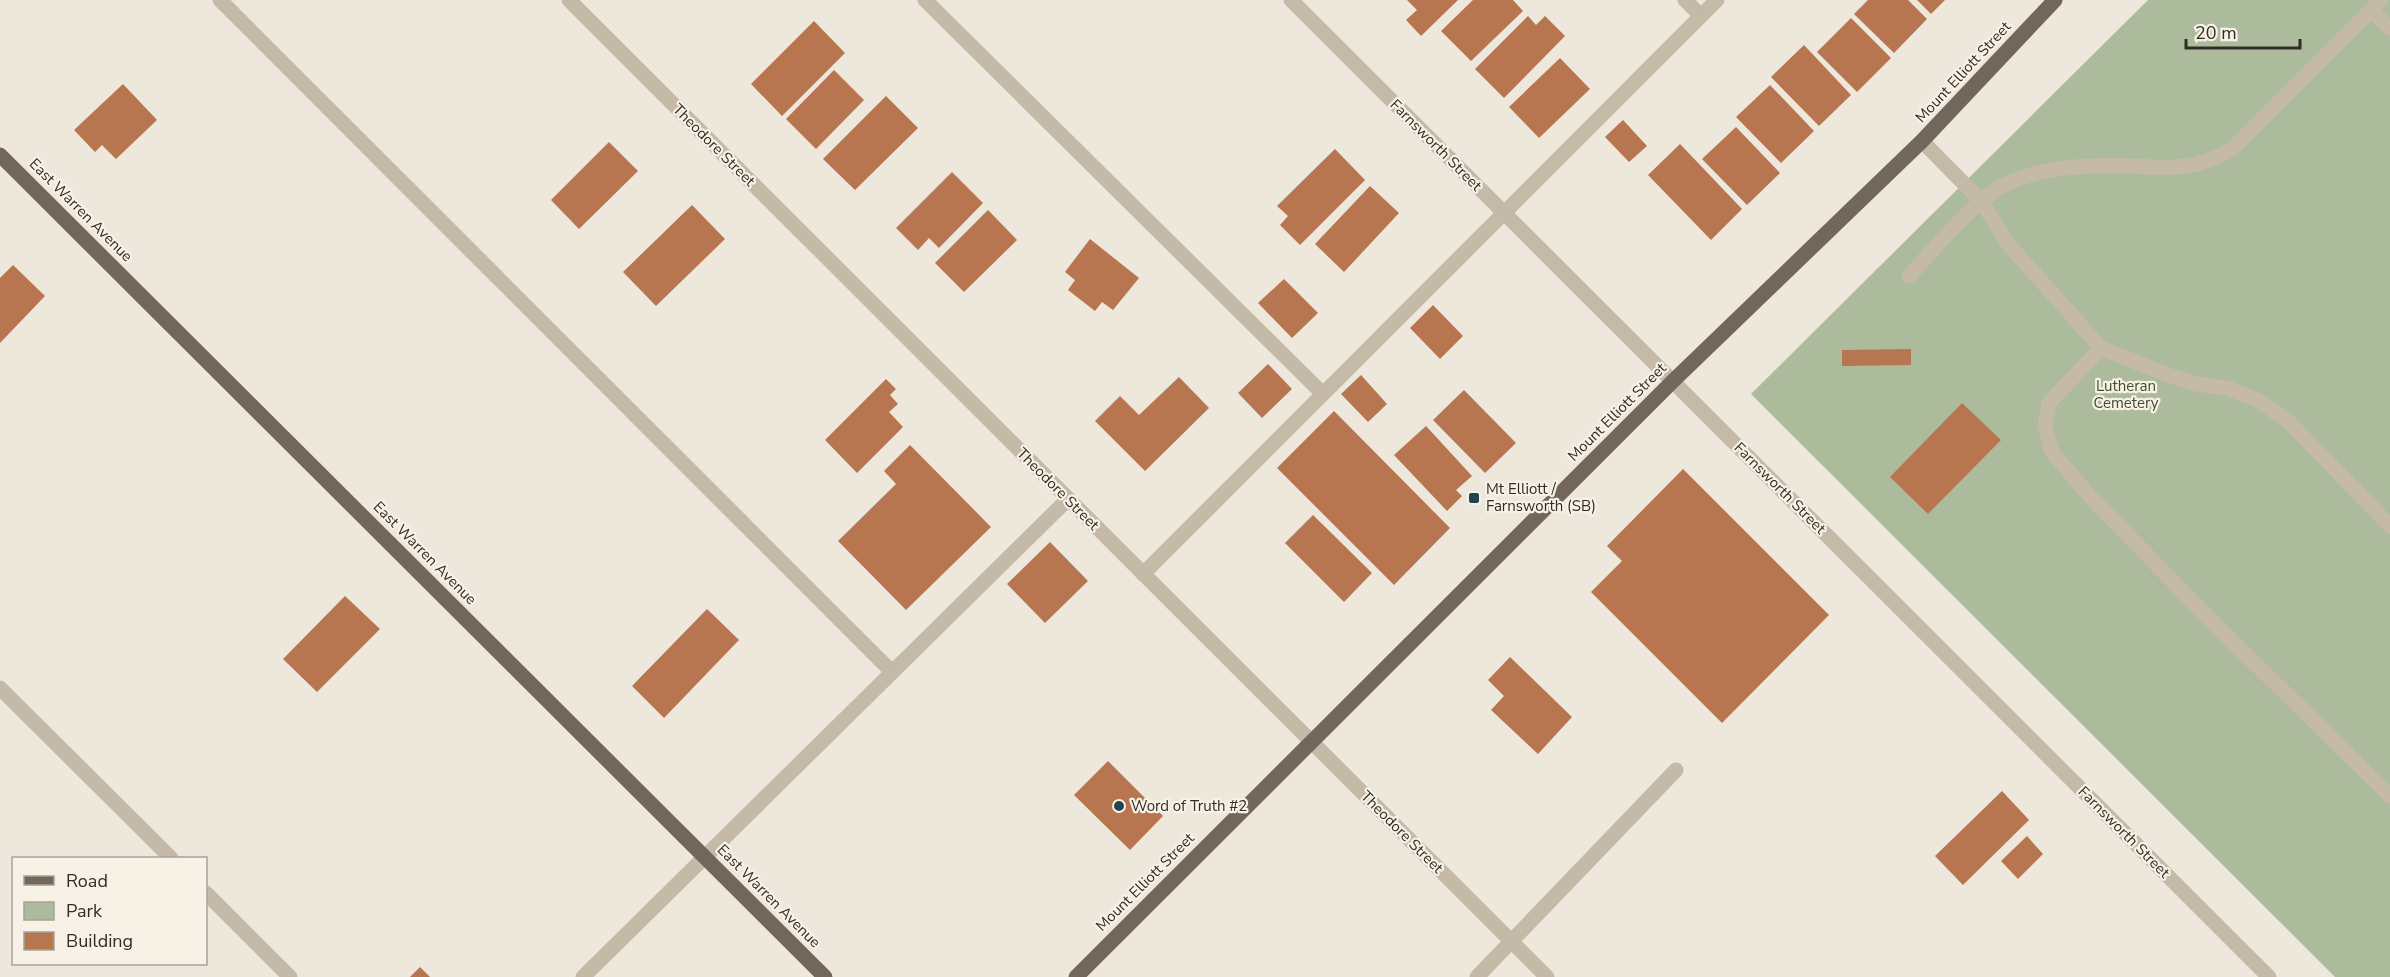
<svg xmlns="http://www.w3.org/2000/svg" width="2390" height="977" viewBox="0 0 2390 977" font-family="'Nunito Sans',sans-serif">
	<style>
		.green { fill: #adbb9d }
		.building { fill: #b7764f }
		.lines { fill: none; stroke-linecap: round; stroke-linejoin: round }
		.minor { stroke: #c5b9a8; stroke-width: 15 }
		.major { stroke: #73665a; stroke-width: 15 }
		.poi-dot { fill: #22464f; stroke: #f7f1e6; stroke-width: 2 }
		.labels { text-anchor: middle; stroke-width: 4.5; stroke-linejoin: round; paint-order: stroke }
		.street-label { font-size: 15px; fill: #322c27; stroke: #f7f1e6 }
		.park-label { font-size: 15px; fill: #3e4e2e; stroke: #f7f1e6 }
		.poi-label { font-size: 15px; fill: #322c27; stroke: #f7f1e6; text-anchor: start }
	</style>
	<rect width="100%" height="100%" fill="#eee7db"/>
	<polygon class="green" points="2148,0 2390,0 2390,977 2335,977 1751,394"/>
	<g class="building">
		<polygon points="1407,0 1458,0 1421,36 1406,20 1417,10"/>
		<polygon points="1473,0 1513,0 1523,11 1471,61 1441,31"/>
		<polygon points="1868,0 1908,0 1927,19 1894,53 1854,14"/>
		<polygon points="1917,0 1945,0 1931,14"/>
		<polygon points="1528,16 1536,25 1545,16 1565,36 1504,98 1475,69"/>
		<polygon points="1851,18 1891,58 1857,92 1817,52"/>
		<polygon points="814,21 845,53 782,116 751,84"/>
		<polygon points="1804,45 1851,95 1819,126 1771,77"/>
		<polygon points="1560,58 1590,89 1539,138 1509,107"/>
		<polygon points="834,70 864,100 816,149 786,119"/>
		<polygon points="123,84 157,120 116,159 102,145 95,152 74,130"/>
		<polygon points="1770,85 1814,131 1781,163 1736,117"/>
		<polygon points="886,96 918,128 855,190 823,159"/>
		<polygon points="1623,120 1647,146 1629,162 1605,137"/>
		<polygon points="1736,127 1780,173 1747,205 1702,159"/>
		<polygon points="609,142 638,171 579,229 551,200"/>
		<polygon points="1680,144 1742,209 1711,240 1648,175"/>
		<polygon points="1335,149 1365,180 1300,245 1280,225 1288,216 1277,206"/>
		<polygon points="952,172 983,203 939,248 929,238 918,250 896,228"/>
		<polygon points="1370,186 1399,213 1344,272 1315,244"/>
		<polygon points="692,205 725,239 656,306 623,272"/>
		<polygon points="988,210 1017,240 964,292 935,263"/>
		<polygon points="1090,239 1139,278 1113,310 1102,302 1095,311 1068,290 1075,280 1065,272"/>
		<polygon points="13,265 45,296 0,343 0,278"/>
		<polygon points="1284,279 1318,313 1292,338 1258,303"/>
		<polygon points="1433,305 1463,336 1440,359 1410,328"/>
		<polygon points="1911,349 1911,365 1842,366 1842,350"/>
		<polygon points="1268,364 1292,389 1262,418 1238,393"/>
		<polygon points="1361,375 1387,404 1368,422 1341,394"/>
		<polygon points="1179,377 1209,408 1145,471 1095,421 1120,396 1139,415"/>
		<polygon points="886,379 896,389 890,395 898,404 889,412 903,427 857,473 825,440"/>
		<polygon points="1464,390 1516,443 1485,473 1433,420"/>
		<polygon points="1962,403 2001,440 1928,514 1890,477"/>
		<polygon points="1334,411 1450,528 1394,585 1277,468"/>
		<polygon points="1426,426 1472,476 1456,490 1462,496 1447,511 1394,455"/>
		<polygon points="910,445 991,527 906,610 838,541 896,484 884,471"/>
		<polygon points="1683,469 1829,615 1722,723 1591,592 1622,561 1607,546"/>
		<polygon points="1313,515 1372,573 1344,602 1285,543"/>
		<polygon points="1050,542 1088,581 1045,623 1007,584"/>
		<polygon points="345,596 380,629 317,692 283,659"/>
		<polygon points="707,609 739,640 664,718 632,686"/>
		<polygon points="1510,657 1572,717 1538,754 1491,710 1504,696 1488,680"/>
		<polygon points="1108,761 1163,816 1130,850 1074,795"/>
		<polygon points="2002,791 2029,820 1963,885 1935,856"/>
		<polygon points="2027,836 2043,854 2018,879 2001,861"/>
		<polygon points="420,967 430,977 410,977"/>
	</g>
	<g class="lines">
		<g class="minor">
			<polyline points="220,0 892,672"/>
			<polyline points="569,0 1547,977"/>
			<polyline points="925,0 1323,394"/>
			<polyline points="1291,0 2269,977"/>
			<polyline points="1685,0 1701,16"/>
			<polyline points="2371,10 2390,28"/>
			<polyline points="1922,141 1981,201 2009,245 2101,348 2171,376 2197,384 2227,388 2258,400 2288,421 2390,526"/>
			<path d="M1909 276C1933 251 1974 200 2004 185 2030 172 2063 167 2092 166 2146 162 2184 180 2233 148L2381 0"/>
			<polyline points="2101,348 2049,403 2045,427 2052,452 2093,500 2215,624 2390,796"/>
			<polyline points="1143,574 1717,0"/>
			<polyline points="0,688 171,858"/>
			<polyline points="206,893 290,977"/>
			<polyline points="583,977 1068,499"/>
			<polyline points="1477,977 1676,770"/>
		</g>
		<g class="major">
			<polyline points="0,155 825,977"/>
			<polyline points="1076,977 1673,381 1922,141 2055,0"/>
		</g>
	</g>
	<g class="poi-dot">
		<rect x="1468" y="492" width="12" height="12" rx="3"/>
		<circle cx="1119" cy="806" r="6"/>
	</g>
	<g class="labels">
		<g class="street-label">
			<text transform="translate(1963 72) rotate(-47)" y="5">Mount Elliott Street</text>
			<text transform="translate(714 145) rotate(45)" y="5">Theodore Street</text>
			<text transform="translate(1436 145) rotate(45)" y="5">Farnsworth Street</text>
			<text transform="translate(81 210) rotate(45)" y="5">East Warren Avenue</text>
			<text transform="translate(1617 412) rotate(-45)" y="5">Mount Elliott Street</text>
			<text transform="translate(1780 488) rotate(45)" y="5">Farnsworth Street</text>
			<text transform="translate(1058 489) rotate(45)" y="5">Theodore Street</text>
			<text transform="translate(425 553) rotate(45)" y="5">East Warren Avenue</text>
			<text transform="translate(1402 832) rotate(45)" y="5">Theodore Street</text>
			<text transform="translate(2124 832) rotate(45)" y="5">Farnsworth Street</text>
			<text transform="translate(1145 882) rotate(-45)" y="5">Mount Elliott Street</text>
			<text transform="translate(769 896) rotate(45)" y="5">East Warren Avenue</text>
		</g>
		<g class="park-label">
			<text x="2126" y="391">Lutheran<tspan x="2126" dy="17">Cemetery</tspan></text>
		</g>
		<g class="poi-label">
			<text x="1486" y="494">Mt Elliott /<tspan x="1486" dy="17">Farnsworth (SB)</tspan></text>
			<text x="1131" y="811">Word of Truth #2</text>
		</g>
	</g>
	<rect x="12" y="857" width="195" height="108" fill="#f7f1e6" stroke="#a8a29a" stroke-width="1.5"/>
	<rect x="24" y="876" width="30" height="9" fill="#73665a" stroke="#a8a29a" stroke-width="1.5"/>
	<text x="66" y="887" font-size="18" fill="#322c27">Road</text>
	<rect x="24" y="902" width="30" height="18" fill="#adbb9d" stroke="#a8a29a" stroke-width="1.5"/>
	<text x="66" y="917" font-size="18" fill="#322c27">Park</text>
	<rect x="24" y="932" width="30" height="18" fill="#b7764f" stroke="#a8a29a" stroke-width="1.5"/>
	<text x="66" y="947" font-size="18" fill="#322c27">Building</text>
	<path d="M2186 39v9h114v-9" fill="none" stroke="#322c27" stroke-width="3"/>
	<text x="2195" y="39" font-size="18" fill="#322c27" stroke="#f7f1e6" stroke-width="4.5" paint-order="stroke">20 m</text>
</svg>
